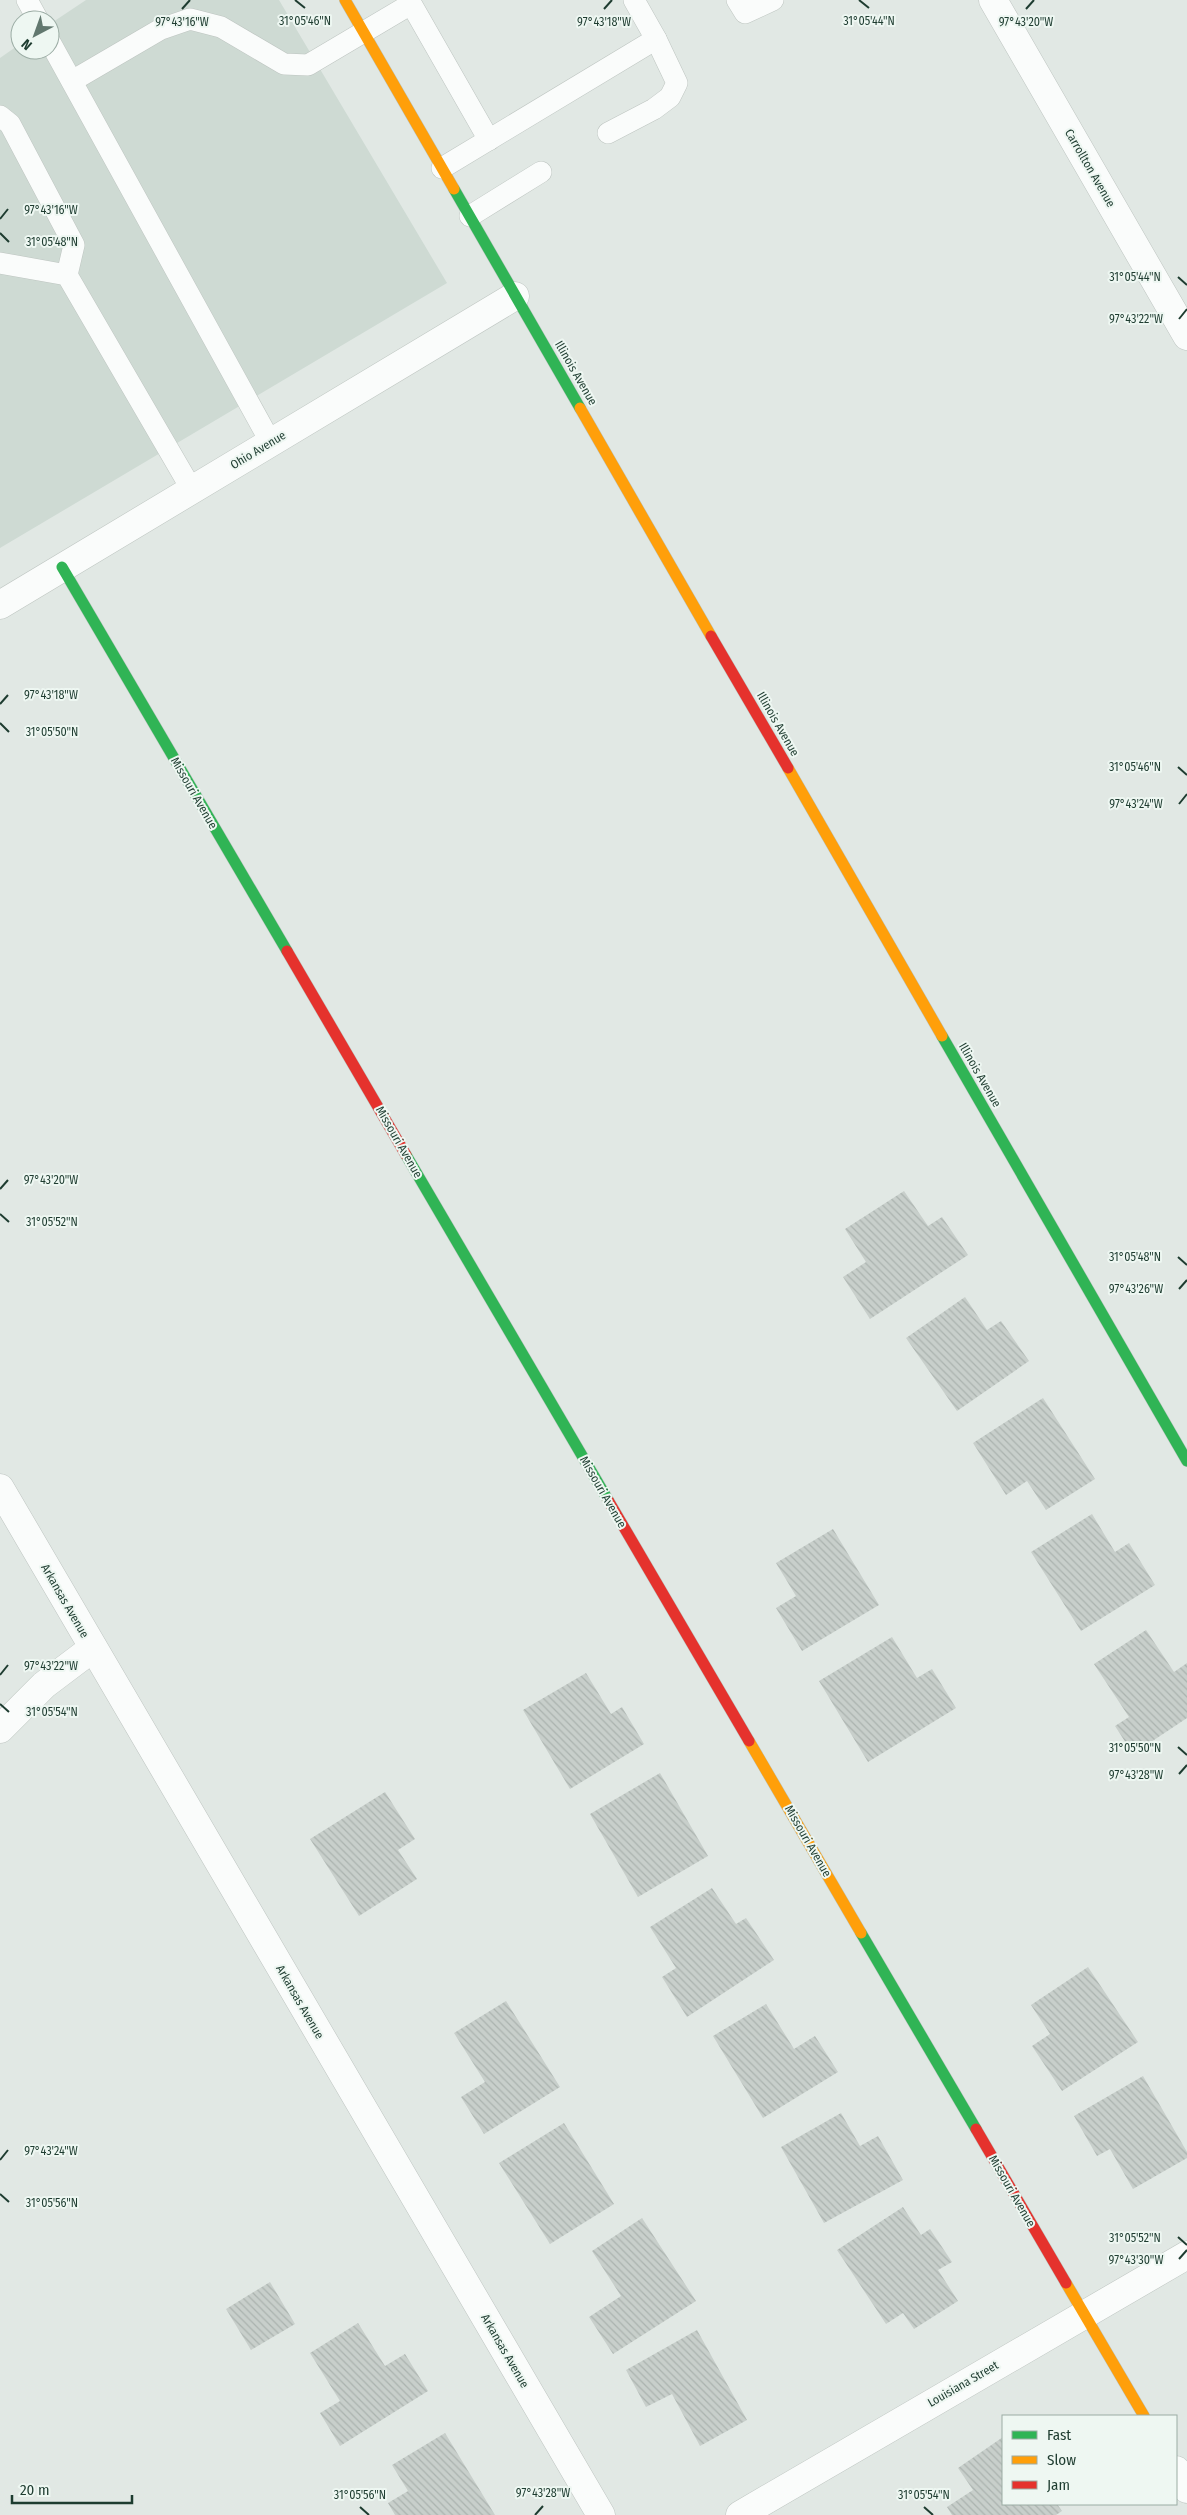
<svg xmlns="http://www.w3.org/2000/svg" width="1187" height="2515" viewBox="0 0 1187 2515" font-family="'Fira Sans Condensed',sans-serif">
	<style>
		.built { fill: #cedad3 }
		.building { fill: url(#building-back-hatch) }
		.lines { fill: none; stroke-linecap: round; stroke-linejoin: round }
		.lane-casing { stroke: #bec5c1; stroke-width: 22 }
		.street-casing { stroke: #bec5c1; stroke-width: 29 }
		.fast-casing { stroke: #bac4bf; stroke-width: 12 }
		.slow-casing { stroke: #bac4bf; stroke-width: 12 }
		.jam-casing { stroke: #bac4bf; stroke-width: 12 }
		.lane { stroke: #fafcfb; stroke-width: 21 }
		.street { stroke: #fafcfb; stroke-width: 28 }
		.fast { stroke: #30b455; stroke-width: 11 }
		.slow { stroke: #ff9f0a; stroke-width: 11 }
		.jam { stroke: #e5322d; stroke-width: 11 }
		.ticks { fill: none; stroke: #1e3c30; stroke-width: 2 }
		.labels { text-anchor: middle; stroke-width: 4; stroke-linejoin: round; paint-order: stroke }
		.street-label { font-size: 12px; fill: #1e3c30; stroke: #eef7f2 }
		.ticks-label { font-size: 12px; text-anchor: middle; fill: #1e3c30; stroke: #eef7f2; stroke-width: 4; stroke-linejoin: round; paint-order: stroke }
	</style>
	<defs>
		<pattern id="building-back-hatch" width="6" height="6" patternUnits="userSpaceOnUse" patternTransform="scale(1.25)"><rect width="6" height="6" fill="#c8cfcb"/><path d="M-1 5l2 2M0 0l6 6M5-1l2 2" fill="none" stroke="#abb3af"/></pattern>
	</defs>
	<rect width="100%" height="100%" fill="#e1e8e4"/>
	<polygon class="built" points="86,0 279,0 447,283 0,548 0,58 20,44 20,50 50,50 50,24"/>
	<g class="building">
		<polygon points="904,1191 928,1226 942,1217 968,1255 870,1319 843,1277 866,1262 845,1229"/>
		<polygon points="965,1297 987,1330 1001,1321 1029,1361 957,1411 906,1338"/>
		<polygon points="1043,1398 1095,1479 1046,1510 1027,1481 1006,1495 973,1443"/>
		<polygon points="1092,1514 1115,1552 1129,1543 1155,1585 1081,1631 1031,1552"/>
		<polygon points="833,1529 879,1605 802,1651 776,1608 796,1596 776,1563"/>
		<polygon points="1146,1630 1174,1672 1187,1663 1187,1718 1133,1754 1115,1726 1129,1717 1094,1664"/>
		<polygon points="892,1637 917,1678 932,1669 956,1708 868,1762 819,1681"/>
		<polygon points="586,1673 611,1714 622,1707 644,1744 570,1789 523,1710"/>
		<polygon points="660,1773 708,1856 638,1897 590,1814"/>
		<polygon points="385,1792 415,1839 398,1850 417,1879 359,1916 310,1839"/>
		<polygon points="712,1888 736,1924 746,1918 774,1960 687,2017 662,1977 676,1968 650,1927"/>
		<polygon points="1088,1967 1138,2042 1062,2091 1032,2046 1050,2034 1031,2005"/>
		<polygon points="506,2001 560,2087 484,2134 461,2097 485,2082 454,2033"/>
		<polygon points="766,2004 794,2049 815,2036 838,2072 763,2118 713,2036"/>
		<polygon points="1143,2076 1187,2152 1187,2158 1133,2189 1110,2149 1097,2156 1074,2116"/>
		<polygon points="841,2113 860,2146 878,2136 903,2180 824,2223 781,2147"/>
		<polygon points="564,2123 614,2204 550,2244 499,2163"/>
		<polygon points="903,2207 921,2235 930,2229 952,2262 938,2270 958,2301 914,2329 903,2313 886,2324 837,2250"/>
		<polygon points="642,2218 696,2301 613,2354 589,2317 621,2296 592,2251"/>
		<polygon points="270,2282 295,2324 251,2350 226,2309"/>
		<polygon points="358,2323 385,2366 405,2354 428,2391 340,2446 320,2413 340,2401 310,2353"/>
		<polygon points="697,2330 747,2420 700,2446 672,2394 646,2407 626,2370"/>
		<polygon points="445,2433 495,2515 395,2515 388,2503 408,2491 392,2465"/>
		<polygon points="1003,2437 1003,2504 1057,2504 1062,2511 1056,2515 952,2515 947,2507 973,2490 958,2468"/>
	</g>
	<g class="lines">
		<defs>
			<g id="lane">
				<polyline points="27,0 38,20"/>
				<polyline points="409,0 489,140"/>
				<polyline points="737,0 745,13 773,0"/>
				<polyline points="50,42 271,443"/>
				<polyline points="72,81 161,29 190,19 221,27 284,64 308,65 411,4"/>
				<polyline points="0,116 10,124 74,245 67,275"/>
				<polyline points="608,133 654,109 670,97 677,83 656,39"/>
				<polyline points="442,168 656,39 634,0"/>
				<polyline points="470,216 541,172"/>
				<polyline points="0,263 67,275 192,490"/>
			</g>
			<g id="street">
				<polyline points="993,0 1187,336"/>
				<polyline points="0,605 515,296"/>
				<polyline points="0,1488 601,2515"/>
				<polyline points="0,1729 44,1685 93,1648"/>
				<polyline points="1176,2470 1187,2489"/>
				<polyline points="740,2515 1187,2255"/>
			</g>
			<g id="fast">
				<polyline points="454,189 580,408"/>
				<polyline points="62,567 287,951"/>
				<polyline points="942,1036 1187,1461"/>
				<polyline points="406,1155 608,1500"/>
				<polyline points="861,1933 976,2129"/>
			</g>
			<g id="slow">
				<polyline points="345,0 454,189"/>
				<polyline points="580,408 711,636"/>
				<polyline points="788,768 942,1036"/>
				<polyline points="749,1741 861,1933"/>
				<polyline points="1066,2283 1144,2416"/>
			</g>
			<g id="jam">
				<polyline points="711,636 788,768"/>
				<polyline points="287,951 406,1155"/>
				<polyline points="608,1500 749,1741"/>
				<polyline points="976,2129 1066,2283"/>
			</g>
		</defs>
		<use href="#lane" class="lane-casing"/>
		<use href="#street" class="street-casing"/>
		<use href="#fast" class="fast-casing"/>
		<use href="#slow" class="slow-casing"/>
		<use href="#jam" class="jam-casing"/>
		<use href="#lane" class="lane"/>
		<use href="#street" class="street"/>
		<use href="#fast" class="fast"/>
		<use href="#slow" class="slow"/>
		<use href="#jam" class="jam"/>
	</g>
	<path class="ticks" d="M295 0 305 8M859 0 869 8M182 9 190 0M604 9 612 0M1026 9 1034 0M0 219 8 209M0 233 9 242M1178 277 1187 285M1179 319 1187 309M0 704 8 695M0 723 9 732M1178 767 1187 775M1179 804 1187 794M0 1189 8 1180M0 1214 9 1222M1178 1257 1187 1265M1179 1289 1187 1280M0 1675 8 1665M0 1704 9 1712M1178 1747 1187 1755M1179 1774 1187 1765M0 2160 8 2150M0 2194 9 2202M1178 2237 1187 2245M1179 2259 1187 2250M360 2507 369 2515M924 2507 933 2515M535 2515 543 2506"/>
	<g class="labels">
		<g class="street-label">
			<text transform="translate(1090 168) rotate(60)" y="4">Carrollton Avenue</text>
			<text transform="translate(576 373) rotate(60)" y="4">Illinois Avenue</text>
			<text transform="translate(258 450) rotate(-31)" y="4">Ohio Avenue</text>
			<text transform="translate(778 724) rotate(60)" y="4">Illinois Avenue</text>
			<text transform="translate(194 793) rotate(60)" y="4">Missouri Avenue</text>
			<text transform="translate(980 1075) rotate(60)" y="4">Illinois Avenue</text>
			<text transform="translate(399 1142) rotate(60)" y="4">Missouri Avenue</text>
			<text transform="translate(603 1492) rotate(60)" y="4">Missouri Avenue</text>
			<text transform="translate(65 1601) rotate(60)" y="4">Arkansas Avenue</text>
			<text transform="translate(808 1841) rotate(60)" y="4">Missouri Avenue</text>
			<text transform="translate(300 2002) rotate(60)" y="4">Arkansas Avenue</text>
			<text transform="translate(1012 2191) rotate(60)" y="4">Missouri Avenue</text>
			<text transform="translate(505 2351) rotate(60)" y="4">Arkansas Avenue</text>
			<text transform="translate(963 2384) rotate(-30)" y="4">Louisiana Street</text>
		</g>
	</g>
	<g class="ticks-label">
		<text x="869" y="25">31°05'44"N</text>
		<text x="305" y="25">31°05'46"N</text>
		<text x="182" y="26">97°43'16"W</text>
		<text x="604" y="26">97°43'18"W</text>
		<text x="1026" y="26">97°43'20"W</text>
		<text x="51" y="214">97°43'16"W</text>
		<text x="52" y="246">31°05'48"N</text>
		<text x="1135" y="281">31°05'44"N</text>
		<text x="1136" y="323">97°43'22"W</text>
		<text x="51" y="699">97°43'18"W</text>
		<text x="52" y="736">31°05'50"N</text>
		<text x="1135" y="771">31°05'46"N</text>
		<text x="1136" y="808">97°43'24"W</text>
		<text x="51" y="1184">97°43'20"W</text>
		<text x="52" y="1226">31°05'52"N</text>
		<text x="1135" y="1261">31°05'48"N</text>
		<text x="1136" y="1293">97°43'26"W</text>
		<text x="51" y="1670">97°43'22"W</text>
		<text x="52" y="1716">31°05'54"N</text>
		<text x="1135" y="1752">31°05'50"N</text>
		<text x="1136" y="1779">97°43'28"W</text>
		<text x="51" y="2155">97°43'24"W</text>
		<text x="52" y="2207">31°05'56"N</text>
		<text x="1135" y="2242">31°05'52"N</text>
		<text x="1136" y="2264">97°43'30"W</text>
		<text x="543" y="2497">97°43'28"W</text>
		<text x="360" y="2499">31°05'56"N</text>
		<text x="924" y="2499">31°05'54"N</text>
	</g>
	<rect x="1002" y="2415" width="175" height="90" fill="#eef7f2" stroke="#9baca4"/>
	<rect x="1012" y="2431" width="25" height="8" fill="#30b455" stroke="#9baca4"/>
	<text x="1047" y="2440" font-size="15" fill="#1e3c30">Fast</text>
	<rect x="1012" y="2456" width="25" height="8" fill="#ff9f0a" stroke="#9baca4"/>
	<text x="1047" y="2465" font-size="15" fill="#1e3c30">Slow</text>
	<rect x="1012" y="2481" width="25" height="8" fill="#e5322d" stroke="#9baca4"/>
	<text x="1047" y="2490" font-size="15" fill="#1e3c30">Jam</text>
	<g transform="translate(35 35) rotate(221)"><circle r="24" fill="#eef7f2" stroke="#9baca4"/>
	<path d="M0-4L9 19L0 12L-9 19Z" fill="#62786f"/>
	<text y="-8" font-size="14" font-weight="bold" text-anchor="middle" fill="#1e3c30">N</text>
	</g>
	<path d="M12 2495v8h120v-8" fill="none" stroke="#1e3c30" stroke-width="2.5"/>
	<text x="20" y="2495" font-size="15" fill="#1e3c30" stroke="#eef7f2" stroke-width="4" paint-order="stroke">20 m</text>
</svg>
